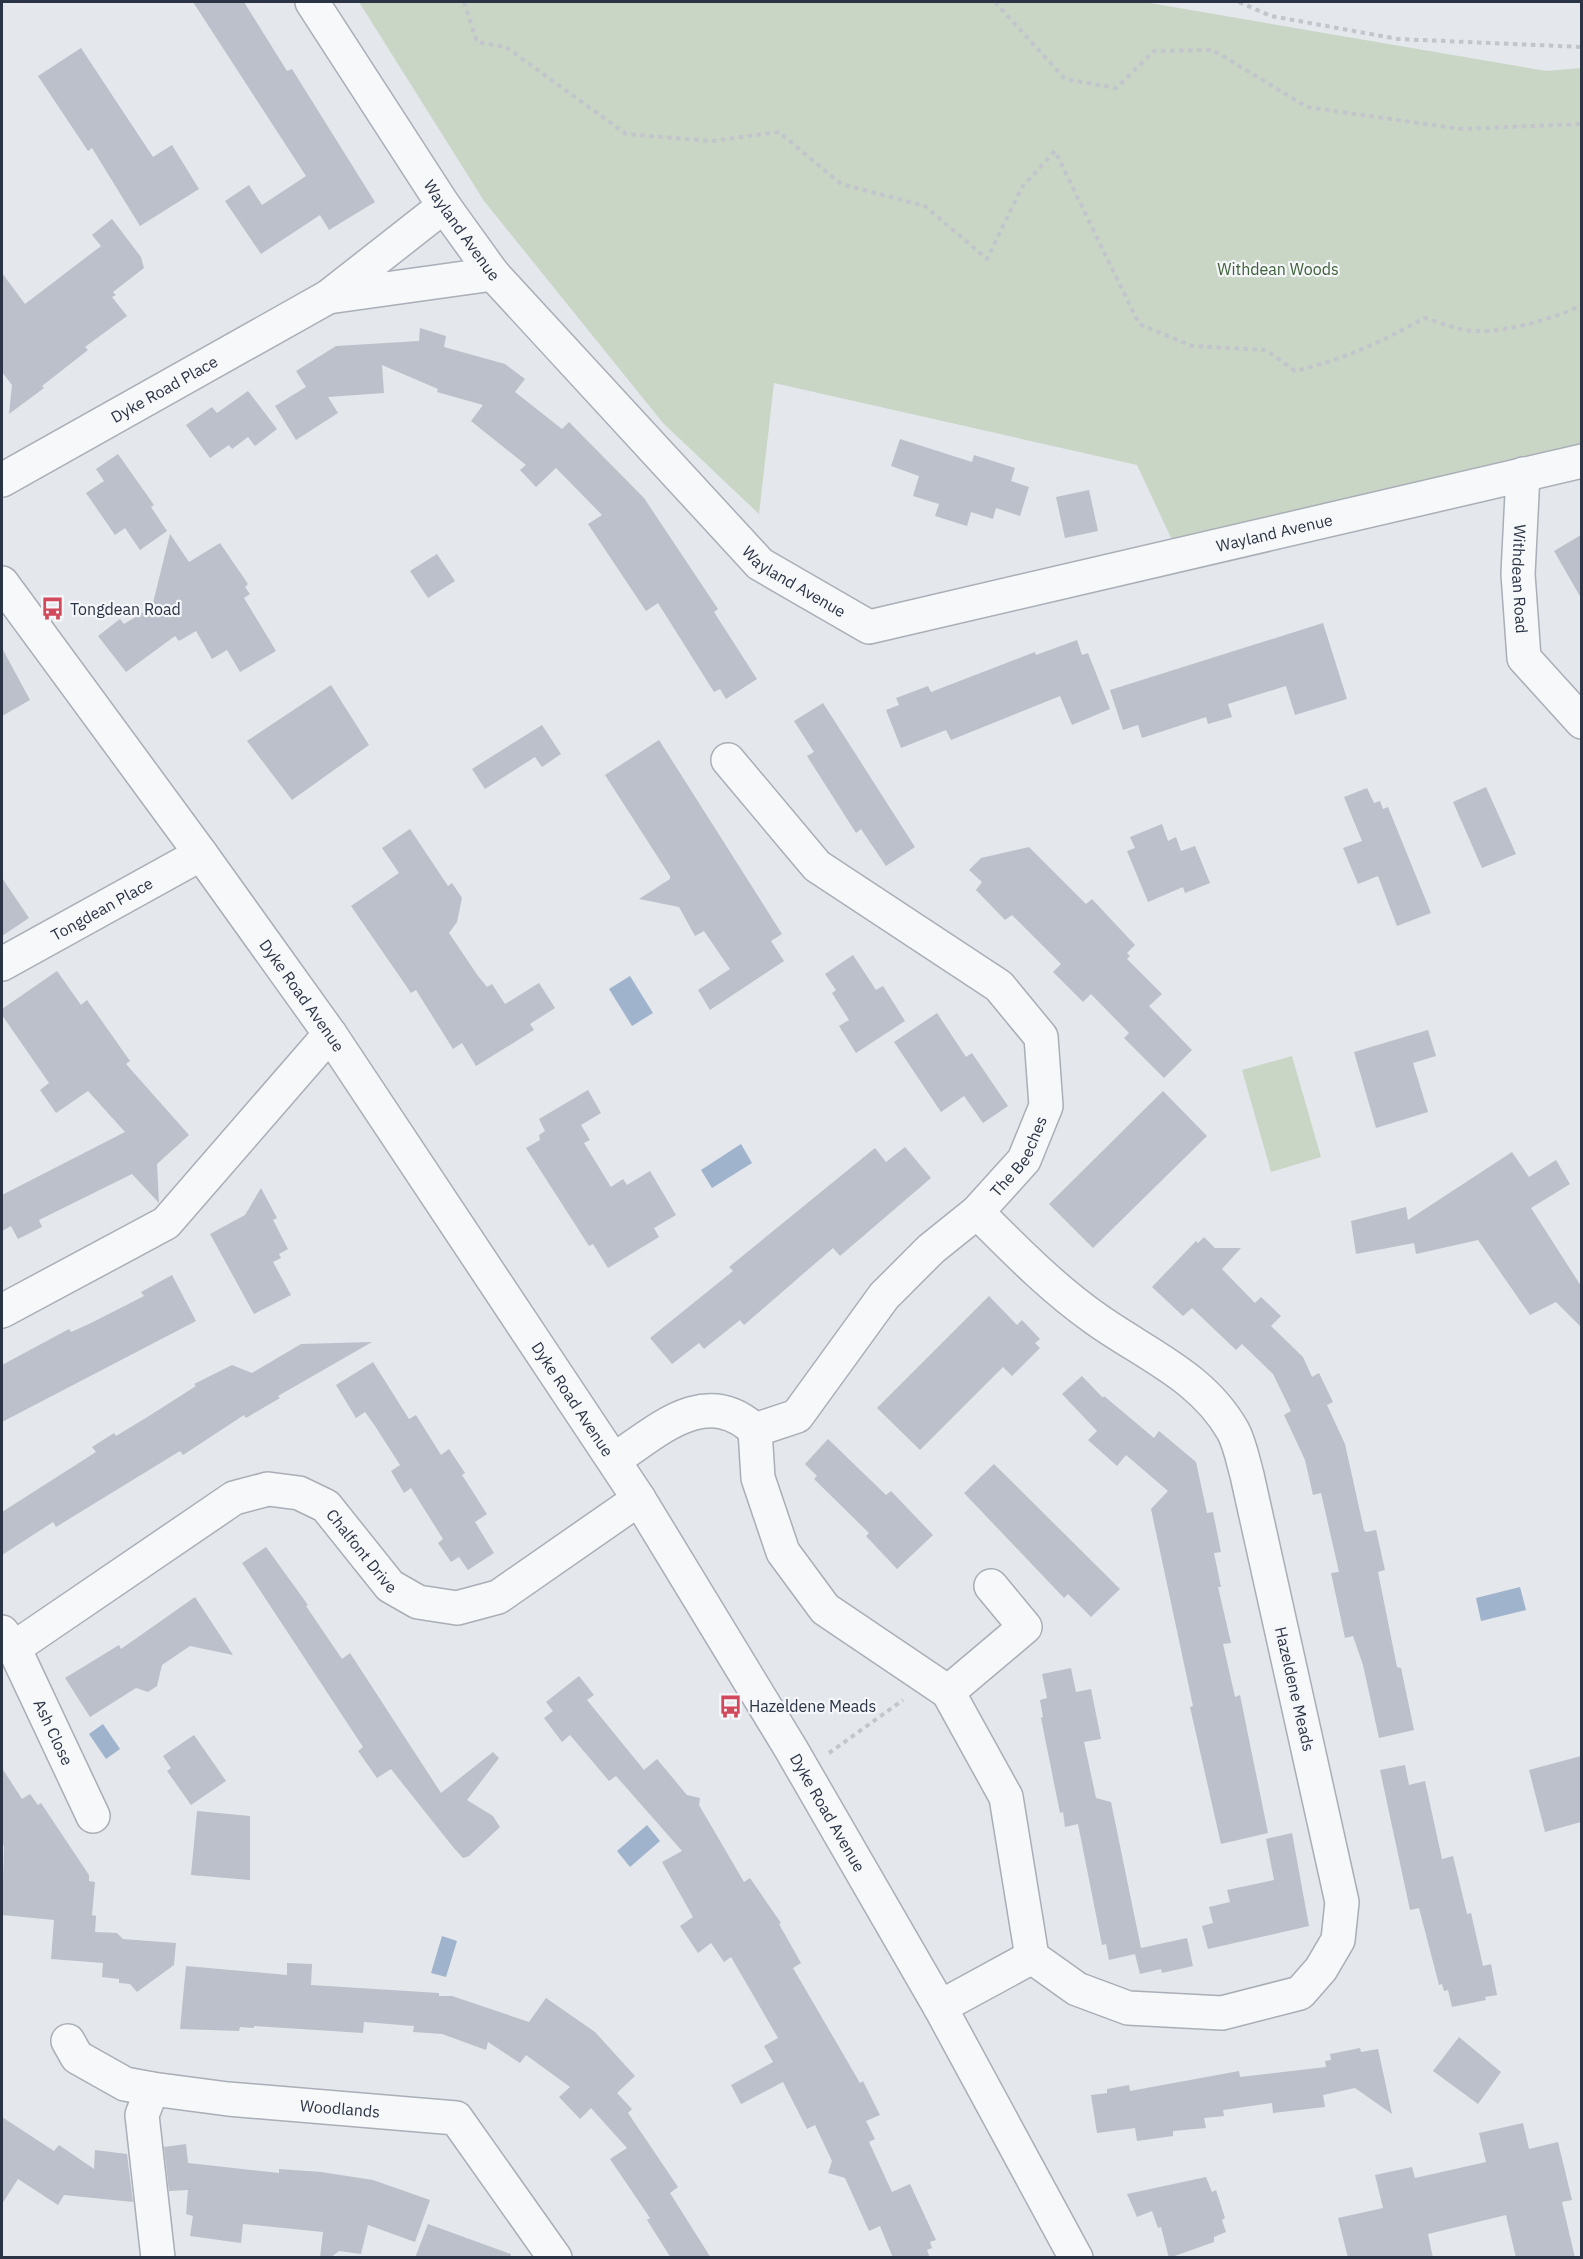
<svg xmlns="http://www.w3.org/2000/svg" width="1583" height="2259" viewBox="0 0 1583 2259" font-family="'IBM Plex Sans',sans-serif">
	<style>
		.green { fill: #c9d6c5 }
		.water { fill: #9fb4cc }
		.building { fill: #bbc0ca }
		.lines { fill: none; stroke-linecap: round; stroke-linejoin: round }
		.minor-casing { stroke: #a9aeb7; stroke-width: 36 }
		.path { stroke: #c2c5cb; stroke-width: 4; stroke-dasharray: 4.5 4.5; stroke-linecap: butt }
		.minor { stroke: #f7f8fa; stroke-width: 33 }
		.labels { text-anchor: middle; stroke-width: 4.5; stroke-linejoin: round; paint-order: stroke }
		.street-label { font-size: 16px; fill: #2b3445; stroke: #f4f6f9 }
		.park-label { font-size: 16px; fill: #3f6138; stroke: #f4f6f9 }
		.poi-label { font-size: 16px; fill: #2b3445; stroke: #f4f6f9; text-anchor: start }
	</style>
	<rect width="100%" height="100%" fill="#e4e7ec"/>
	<g class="green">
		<polygon points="359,2 1144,2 1546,71 1581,68 1581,448 1173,542 1137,465 774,383 759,514 663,423 484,201"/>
		<polygon points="1292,1056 1321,1157 1271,1172 1242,1070"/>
	</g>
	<g class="water">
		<polygon points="630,976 653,1013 632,1026 609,989"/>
		<polygon points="741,1144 752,1163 712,1188 701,1170"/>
		<polygon points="1520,1587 1526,1610 1481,1621 1476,1598"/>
		<polygon points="103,1724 120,1749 106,1759 89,1734"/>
		<polygon points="647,1825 660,1841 630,1867 617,1851"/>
		<polygon points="442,1936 457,1941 446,1977 431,1973"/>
	</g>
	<g class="building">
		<polygon points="193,2 244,2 287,71 292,69 375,202 329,230 320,215 261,254 225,201 249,185 262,205 306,176"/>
		<polygon points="81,48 153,157 172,145 199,189 140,226 92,148 88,151 38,76"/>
		<polygon points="112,219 141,257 144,268 113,292 116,295 112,297 127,316 85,347 88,350 42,386 44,388 9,414 12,385 2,372 2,273 25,304 101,246 92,235"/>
		<polygon points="420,328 446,336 444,347 505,364 525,379 515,392 562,429 569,422 644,498 718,609 714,612 757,679 726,699 720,689 714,692 658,603 646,611 588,524 602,515 556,468 536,487 520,470 526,465 471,421 483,405 437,392 438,389 382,365 384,393 328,397 338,413 296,440 275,406 306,387 296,371 336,346 419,341"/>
		<polygon points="248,391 277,429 255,446 248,437 232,449 229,445 210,458 186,425 212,407 217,413"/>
		<polygon points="900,439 972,462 974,455 1015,468 1011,481 1029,487 1020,516 996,508 993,519 971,512 967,526 935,516 939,504 913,496 919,476 891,466"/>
		<polygon points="118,454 154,505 151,507 167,531 140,550 125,528 115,535 86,493 104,481 96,469"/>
		<polygon points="1089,490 1098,531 1065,538 1056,497"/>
		<polygon points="170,534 189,562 220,543 248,584 245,587 250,594 244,598 276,651 240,672 227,650 212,659 196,631 179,641 175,636 126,672 98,636 120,619 124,624 152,607"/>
		<polygon points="1581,535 1581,598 1554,551"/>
		<polygon points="437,554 455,581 428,598 410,571"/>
		<polygon points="1323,623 1347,699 1295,715 1286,686 1228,704 1232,717 1208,724 1206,717 1142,738 1138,725 1123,730 1110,690"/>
		<polygon points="1077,640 1082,655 1088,653 1110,709 1072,725 1060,696 951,740 946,730 901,748 886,710 899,705 896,698 928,686 931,692 1035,652 1036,655"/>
		<polygon points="2,648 30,700 2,716"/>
		<polygon points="331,685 369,745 292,800 247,741"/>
		<polygon points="823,703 915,847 886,866 861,829 856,833 807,756 814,752 794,721"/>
		<polygon points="542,725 561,754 542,767 535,757 485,789 472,769"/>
		<polygon points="659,740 782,934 771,941 784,961 710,1010 698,990 730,969 704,931 695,936 679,907 639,899 670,879 670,876 605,775"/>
		<polygon points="1486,787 1516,854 1482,868 1453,802"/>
		<polygon points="1367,788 1374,803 1380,801 1383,809 1388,807 1431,913 1397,926 1378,876 1358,884 1343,848 1362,841 1344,797"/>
		<polygon points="1162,824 1168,841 1176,837 1181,851 1195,846 1210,883 1185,893 1183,887 1148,902 1127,851 1135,848 1130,837"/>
		<polygon points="410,829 448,886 452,883 462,898 457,922 449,933 478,976 487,987 492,984 505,1004 539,983 555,1008 530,1024 534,1030 476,1066 462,1043 453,1049 416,990 411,993 351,906 399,873 382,848"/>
		<polygon points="1029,847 1086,904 1092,899 1135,945 1127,953 1130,956 1127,959 1162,994 1149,1006 1192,1050 1164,1078 1124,1038 1129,1033 1091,994 1083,1002 1053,972 1061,964 1012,915 1005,920 976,890 982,882 969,870 981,858"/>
		<polygon points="2,878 29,918 2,936"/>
		<polygon points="853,955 876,990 883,986 905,1021 856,1053 839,1026 849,1020 832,993 836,990 825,974"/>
		<polygon points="57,971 81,1005 87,1000 130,1061 126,1064 189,1135 157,1164 159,1203 132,1174 39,1220 42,1227 18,1239 11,1226 2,1231 2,1195 125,1132 88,1091 56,1113 40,1090 49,1083 2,1015 2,1009"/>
		<polygon points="937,1013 966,1057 972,1053 1008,1106 983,1123 964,1096 941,1112 894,1042"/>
		<polygon points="1428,1030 1436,1056 1413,1063 1428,1112 1376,1128 1354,1052"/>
		<polygon points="588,1090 601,1113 581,1125 590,1140 584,1143 611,1187 623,1179 627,1185 650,1171 676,1215 654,1228 659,1237 608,1268 593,1244 589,1246 526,1148 540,1140 539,1135 545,1131 539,1119"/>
		<polygon points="1163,1091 1207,1136 1093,1248 1049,1204"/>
		<polygon points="905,1147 931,1178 840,1256 833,1248 744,1325 740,1320 704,1349 699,1343 672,1364 650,1338 733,1271 729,1267 875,1148 886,1162"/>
		<polygon points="1512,1152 1529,1177 1556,1160 1570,1184 1531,1208 1581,1286 1581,1327 1556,1302 1530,1315 1478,1240 1416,1254 1414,1243 1356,1254 1351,1221 1406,1207 1408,1220"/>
		<polygon points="261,1188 277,1218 273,1220 288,1249 279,1254 281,1258 273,1262 291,1295 254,1314 210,1234 245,1215"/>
		<polygon points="1204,1237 1215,1248 1241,1248 1222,1269 1255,1303 1261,1297 1281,1316 1271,1326 1303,1357 1312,1377 1319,1373 1333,1402 1327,1405 1345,1444 1364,1530 1366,1532 1376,1530 1385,1570 1378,1572 1397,1667 1401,1668 1414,1730 1379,1738 1363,1665 1353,1636 1345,1638 1331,1573 1339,1572 1321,1493 1313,1495 1305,1460 1284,1415 1291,1411 1273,1374 1242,1344 1236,1350 1192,1308 1183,1316 1152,1287 1196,1241 1198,1243"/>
		<polygon points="172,1275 196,1321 2,1422 2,1365 69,1329 71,1332 91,1323 144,1296 141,1292"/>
		<polygon points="989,1296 1017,1325 1022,1320 1040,1339 1035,1343 1040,1348 1012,1376 1003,1367 920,1450 877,1408"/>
		<polygon points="372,1342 278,1396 280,1398 246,1418 244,1415 183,1455 180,1451 56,1527 53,1522 2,1555 2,1512 96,1452 92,1447 114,1433 116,1436 149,1416 196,1386 194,1384 232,1365 252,1373 301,1344"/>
		<polygon points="373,1362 409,1419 416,1415 441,1455 449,1449 465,1473 462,1475 487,1514 475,1522 494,1553 468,1570 459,1557 451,1562 438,1543 443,1539 411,1488 404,1493 391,1471 400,1465 375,1426 365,1412 356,1418 336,1385"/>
		<polygon points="1082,1376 1103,1398 1104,1396 1154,1438 1159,1431 1196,1462 1207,1513 1213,1512 1221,1552 1214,1553 1221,1587 1218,1587 1231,1643 1223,1644 1235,1697 1240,1695 1268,1833 1221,1844 1190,1707 1193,1706 1151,1509 1168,1491 1126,1455 1117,1466 1088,1440 1097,1431 1062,1394"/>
		<polygon points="828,1439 886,1495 891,1491 933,1535 897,1569 866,1536 869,1533 814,1479 817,1476 805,1464"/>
		<polygon points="994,1464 1120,1589 1091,1617 1068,1594 1064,1598 964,1493"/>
		<polygon points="266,1547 308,1605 306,1606 342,1659 350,1653 441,1793 493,1752 499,1758 467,1800 493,1816 500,1827 469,1856 463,1858 453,1847 391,1769 377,1778 358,1751 363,1747 242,1563"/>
		<polygon points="195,1597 233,1655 190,1646 162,1665 157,1686 148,1692 136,1688 90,1717 65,1678 119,1645 121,1649"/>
		<polygon points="1071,1668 1076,1692 1091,1689 1101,1739 1084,1742 1096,1798 1111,1802 1141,1948 1187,1938 1193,1966 1162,1973 1161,1969 1140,1974 1135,1954 1109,1960 1106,1944 1102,1945 1078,1824 1065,1827 1063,1812 1060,1813 1041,1718 1043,1717 1040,1700 1047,1698 1042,1674"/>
		<polygon points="579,1676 594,1695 587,1700 644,1770 657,1759 687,1795 700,1798 699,1805 744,1882 750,1878 781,1923 779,1924 801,1963 793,1968 860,2083 863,2081 880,2115 866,2121 875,2139 869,2142 892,2192 910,2184 936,2240 930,2242 932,2248 927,2250 930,2258 893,2258 880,2226 869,2231 845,2178 828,2173 832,2161 815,2125 807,2129 783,2082 741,2104 731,2085 773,2062 764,2046 778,2038 731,1957 724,1962 711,1943 698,1953 680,1926 693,1917 662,1862 682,1851 616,1776 609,1781 570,1735 562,1742 544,1718 553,1711 546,1702"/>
		<polygon points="194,1735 226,1781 191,1805 167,1771 171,1768 163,1756"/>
		<polygon points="1581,1756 1581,1822 1545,1832 1529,1770"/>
		<polygon points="1405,1765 1409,1785 1425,1781 1442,1859 1453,1856 1467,1914 1471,1913 1483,1966 1491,1964 1497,1995 1485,1997 1486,2000 1452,2007 1448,1990 1444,1991 1442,1984 1439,1985 1419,1908 1410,1910 1380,1770"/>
		<polygon points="2,1768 22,1799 30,1794 38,1805 41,1803 89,1875 89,1881 95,1882 92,1915 96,1916 95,1932 117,1933 123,1939 176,1943 174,1965 137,1992 130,1984 119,1983 119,1979 102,1977 103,1963 51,1959 54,1920 2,1915 4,1847 2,1842"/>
		<polygon points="197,1811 250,1816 250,1880 191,1875"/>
		<polygon points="1292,1833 1309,1926 1208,1949 1202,1926 1213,1923 1209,1907 1230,1902 1227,1890 1274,1880 1266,1839"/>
		<polygon points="287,1963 312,1964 311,1985 439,1993 439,1996 452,1996 529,2022 546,1998 595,2032 635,2076 617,2093 632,2109 628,2113 678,2187 670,2193 711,2258 671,2258 647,2220 650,2218 610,2159 627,2148 591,2108 580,2119 559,2097 570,2087 526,2055 520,2063 488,2042 486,2050 442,2034 413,2032 414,2026 364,2022 363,2033 254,2026 254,2028 240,2027 239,2031 180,2029 186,1966 287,1975"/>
		<polygon points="1459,2037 1501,2072 1478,2104 1433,2071"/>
		<polygon points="1360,2048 1361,2052 1378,2049 1392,2114 1355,2088 1323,2095 1325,2107 1273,2113 1272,2103 1223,2110 1224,2116 1204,2118 1206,2128 1173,2131 1173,2136 1137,2141 1135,2128 1097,2133 1091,2095 1107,2093 1107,2089 1129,2085 1130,2091 1239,2071 1240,2077 1326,2067 1325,2061 1331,2060 1330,2054"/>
		<polygon points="2,2117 54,2151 59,2145 94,2169 95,2150 127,2154 133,2202 64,2195 58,2205 18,2179 2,2204"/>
		<polygon points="1523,2123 1529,2149 1558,2142 1572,2200 1562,2202 1575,2258 1516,2258 1506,2215 1428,2234 1433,2258 1348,2258 1338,2218 1383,2208 1375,2175 1412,2167 1415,2178 1486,2162 1479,2133"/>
		<polygon points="186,2144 188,2163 279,2173 279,2169 321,2172 373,2180 430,2200 415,2242 368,2225 361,2254 339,2251 330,2258 320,2258 323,2232 243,2224 241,2243 190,2236 193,2216 186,2214 188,2190 169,2191 164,2147"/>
		<polygon points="1206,2177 1212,2192 1216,2190 1225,2218 1222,2220 1226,2232 1214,2237 1214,2242 1169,2258 1161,2227 1158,2228 1152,2211 1137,2217 1127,2194"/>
		<polygon points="428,2224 511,2254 510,2258 415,2258"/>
	</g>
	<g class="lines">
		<defs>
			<g id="minor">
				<path id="s1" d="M312 2 444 206 493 274 760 564 869 627 1582 461"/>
				<polyline points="444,206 328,297 493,274"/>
				<path id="s2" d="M1523 474 1518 574 1524 658 1582 722"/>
				<path id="s3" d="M2 480 328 297"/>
				<path id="s4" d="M2 583 201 854 330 1034 639 1499 791 1749 940 2007 1076 2258"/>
				<path id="s5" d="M2 964 201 854"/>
				<polyline points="2,1311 166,1223 330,1034"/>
				<path d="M755 1430 758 1478 783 1552 825 1609 948 1692 1006 1797 1032 1957 1077 1989 1128 2008 1222 2013 1300 1993 1321 1969 1338 1940 1342 1902 1247 1475C1243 1461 1240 1444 1233 1431 1202 1376 1145 1354 1096 1319 1052 1288 1015 1250 977 1212"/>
				<path id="s6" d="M614 1460C658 1431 705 1384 755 1430L797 1416 884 1296 931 1249 977 1212 1024 1160 1046 1106 1041 1037 999 986 817 866 728 760"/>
				<path id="s7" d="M2 1632 14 1648 234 1498 268 1489 299 1493 326 1506 390 1586 418 1602 457 1608 498 1597 639 1499"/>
				<path id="s8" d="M14 1648 93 1816"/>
				<polyline points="948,1692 1025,1627 991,1586"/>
				<polyline points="940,2007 1032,1957"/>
				<path id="s9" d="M68 2041 77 2057 125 2084 152 2089 228 2099 456 2118 555 2258"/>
				<polyline points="152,2089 142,2115 158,2258"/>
			</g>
		</defs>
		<use href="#minor" class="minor-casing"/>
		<g class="path">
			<path d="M464 2 477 42 506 47 626 134 712 141 779 132 841 184 925 206 987 259 1022 187 1055 151 1139 324 1192 346 1266 350 1295 371C1342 360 1382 342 1424 318 1436 321 1448 326 1460 329 1493 337 1551 320 1582 305"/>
			<polyline points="995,2 1065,79 1116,88 1154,51 1213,50 1307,107 1460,129 1582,124"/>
			<polyline points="1239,2 1271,16 1398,39 1582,47"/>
			<polyline points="829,1753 903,1700"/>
		</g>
		<use href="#minor" class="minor"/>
	</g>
	<defs>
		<symbol id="bus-bare" viewBox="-9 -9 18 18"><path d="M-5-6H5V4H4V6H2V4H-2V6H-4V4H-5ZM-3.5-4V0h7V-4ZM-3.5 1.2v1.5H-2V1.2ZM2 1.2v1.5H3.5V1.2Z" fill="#d1495b" stroke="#f4f6f9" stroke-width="2.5" paint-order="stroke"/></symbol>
	</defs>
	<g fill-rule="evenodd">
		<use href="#bus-bare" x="36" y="592" width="33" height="33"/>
		<use href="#bus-bare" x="714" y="1690" width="33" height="33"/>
	</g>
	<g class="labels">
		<g class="street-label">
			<text dy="6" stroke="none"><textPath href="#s1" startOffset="273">Wayland Avenue</textPath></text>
			<text dy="6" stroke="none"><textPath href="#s3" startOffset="186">Dyke Road Place</textPath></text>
			<text dy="6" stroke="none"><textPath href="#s1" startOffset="1263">Wayland Avenue</textPath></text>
			<text dy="6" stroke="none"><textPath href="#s2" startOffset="105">Withdean Road</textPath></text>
			<text dy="6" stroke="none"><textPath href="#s1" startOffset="759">Wayland Avenue</textPath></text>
			<text dy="6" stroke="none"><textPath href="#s5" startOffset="114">Tongdean Place</textPath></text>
			<text dy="6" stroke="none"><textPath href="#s4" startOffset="510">Dyke Road Avenue</textPath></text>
			<text dy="6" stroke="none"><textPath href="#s6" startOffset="548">The Beeches</textPath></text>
			<text dy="6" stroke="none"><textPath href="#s4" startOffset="996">Dyke Road Avenue</textPath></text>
			<text dy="6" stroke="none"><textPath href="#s7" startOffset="440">Chalfont Drive</textPath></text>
			<text transform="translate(1295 1689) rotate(77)" y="6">Hazeldene Meads</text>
			<text dy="6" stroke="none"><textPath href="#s8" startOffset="93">Ash Close</textPath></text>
			<text dy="6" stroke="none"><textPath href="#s4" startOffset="1482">Dyke Road Avenue</textPath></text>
			<text dy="6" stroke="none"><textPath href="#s9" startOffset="290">Woodlands</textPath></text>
		</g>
		<g class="park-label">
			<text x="1278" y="275">Withdean Woods</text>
		</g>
		<g class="poi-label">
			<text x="70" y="615">Tongdean Road</text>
			<text x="749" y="1712">Hazeldene Meads</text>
		</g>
	</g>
	<rect width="1583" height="2259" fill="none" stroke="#2b3445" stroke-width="6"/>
</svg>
